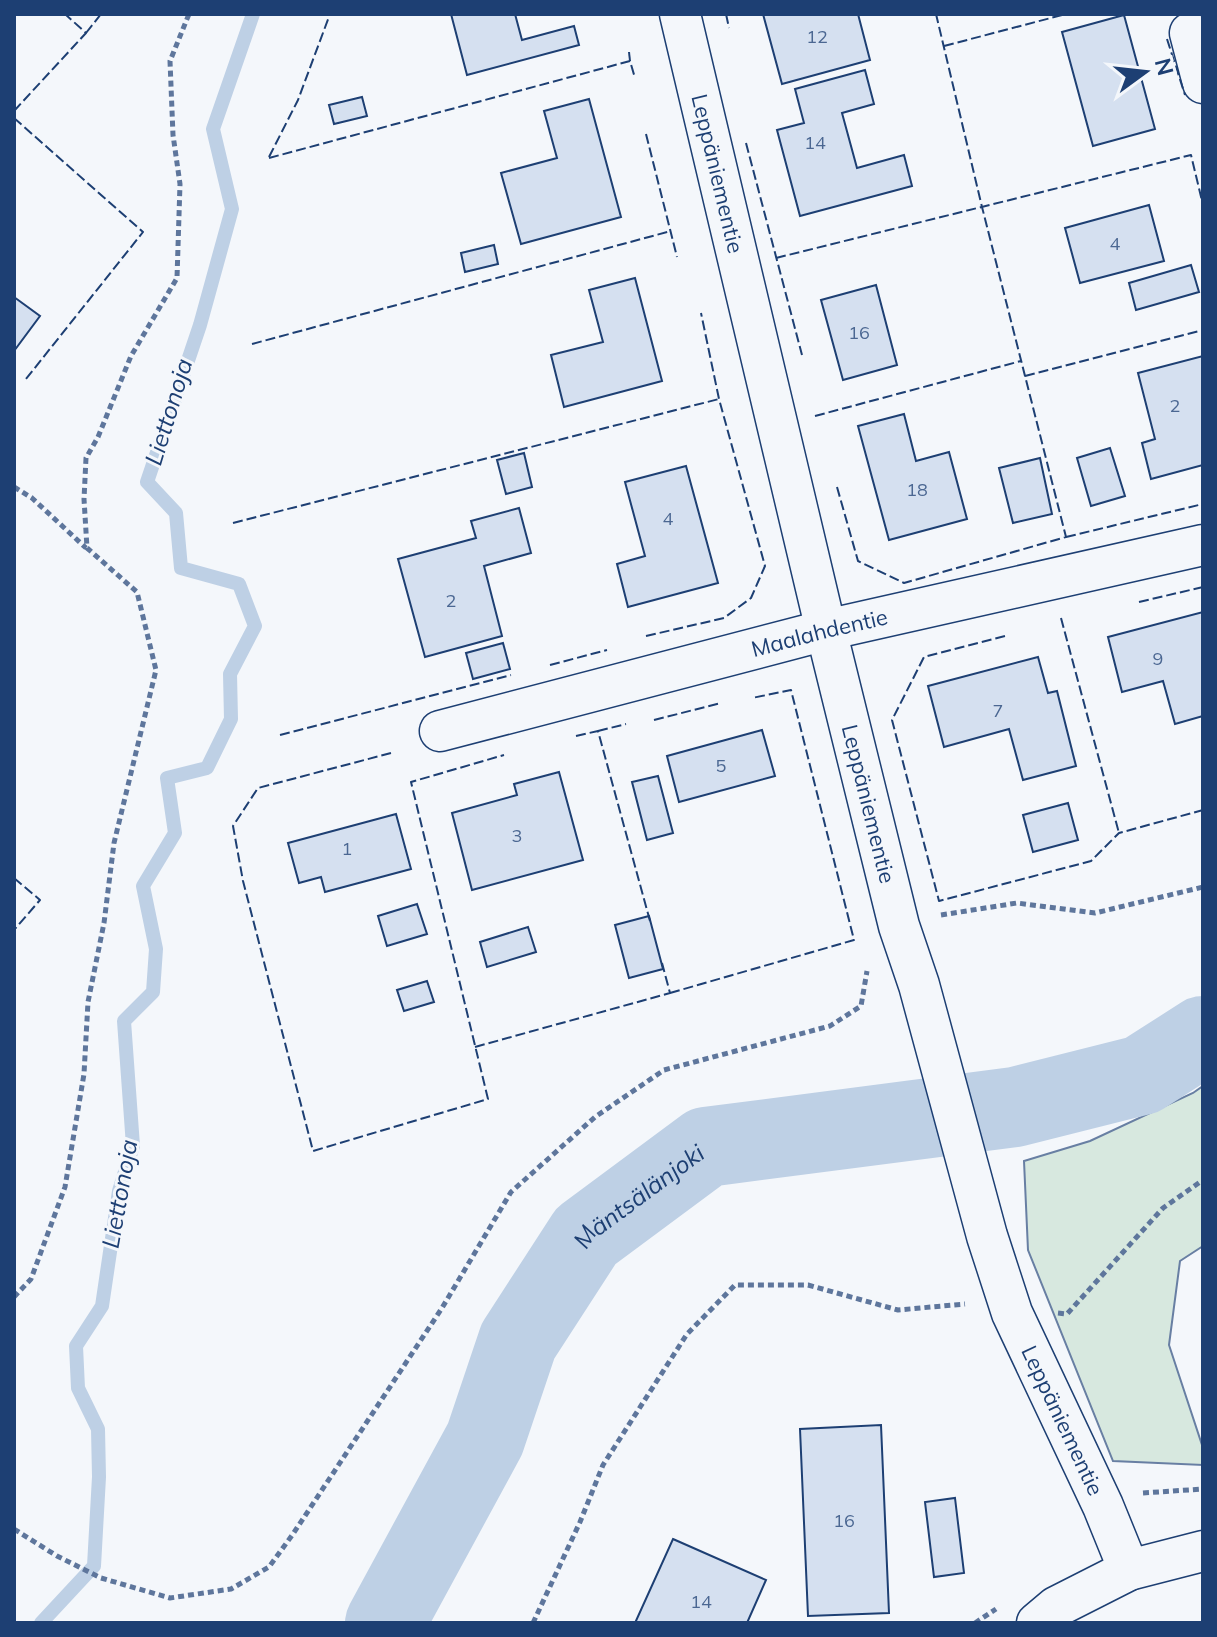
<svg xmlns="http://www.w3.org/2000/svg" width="1217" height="1637" viewBox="0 0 1217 1637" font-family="Mulish,sans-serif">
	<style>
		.green { fill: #d7e8df; stroke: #687fa3; stroke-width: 2 }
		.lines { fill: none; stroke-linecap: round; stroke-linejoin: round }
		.stream { stroke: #bed0e5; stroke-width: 14 }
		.river { stroke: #bed0e5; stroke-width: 80 }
		.building { fill: #d5e0f0; stroke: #1d3f73; stroke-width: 2 }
		.street-casing { stroke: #1d3f73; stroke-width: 43 }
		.path { stroke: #5e769c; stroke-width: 5; stroke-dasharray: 6 4; stroke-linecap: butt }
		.street { stroke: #f4f7fb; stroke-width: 40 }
		.fence { stroke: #1d3f73; stroke-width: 2; stroke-dasharray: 10 4; stroke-linecap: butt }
		.labels { text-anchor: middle; stroke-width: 6; stroke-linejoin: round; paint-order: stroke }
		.number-label { font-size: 18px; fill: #4b6792 }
		.street-label { font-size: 22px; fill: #1d3f73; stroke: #f4f7fb }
		.water-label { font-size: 24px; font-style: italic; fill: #1d3f73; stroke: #f4f7fb }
	</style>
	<rect width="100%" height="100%" fill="#f4f7fb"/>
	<polygon class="green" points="1203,1086 1203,1246 1180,1261 1169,1345 1203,1448 1203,1465 1113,1461 1028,1250 1024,1161 1090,1141 1193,1093"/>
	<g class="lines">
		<polyline class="stream" points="41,1623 94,1566 99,1477 98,1429 78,1388 76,1346 102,1306 119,1191 133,1146 124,1021 153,992 156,949 143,886 175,833 167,778 207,768 231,719 230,674 255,626 239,584 181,568 176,513 147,482 200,325 232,209 213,129 253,14"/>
		<path class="river" id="s1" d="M385 1623 485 1439 518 1341 586 1236 706 1147 1015 1107 1142 1075 1203 1036"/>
	</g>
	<g class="building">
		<polygon points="451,14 515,14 522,40 574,26 579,45 467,75"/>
		<polygon points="763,14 858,14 870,60 782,84"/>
		<polygon points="1124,15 1155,129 1093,146 1062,32"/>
		<polygon points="865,70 874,104 842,113 857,168 904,155 912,186 800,216 777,130 804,123 795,89"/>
		<polygon points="362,97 367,116 334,124 329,105"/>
		<polygon points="589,99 621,217 521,244 501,173 557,158 544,111"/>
		<polygon points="1149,205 1164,261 1080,283 1065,228"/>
		<polygon points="494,245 498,264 465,272 461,253"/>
		<polygon points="1191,265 1199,292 1136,310 1129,283"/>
		<polygon points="635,278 662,381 564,407 551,355 603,342 589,290"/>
		<polygon points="876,285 897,365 843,380 821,300"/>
		<polygon points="14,297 40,316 14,351"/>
		<polygon points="1203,356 1203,465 1151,479 1142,443 1155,439 1138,373"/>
		<polygon points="904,414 916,461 949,452 967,519 889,540 858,426"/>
		<polygon points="1110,448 1125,496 1091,506 1077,458"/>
		<polygon points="524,453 532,487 506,494 497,460"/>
		<polygon points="1040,458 1052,514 1013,523 999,468"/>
		<polygon points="686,466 718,583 628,607 617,564 645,556 625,482"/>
		<polygon points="519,508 531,553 484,566 502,636 425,657 398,559 476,538 471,521"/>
		<polygon points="1203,612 1203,716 1175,724 1163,681 1122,692 1108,637"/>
		<polygon points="503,643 510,669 473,679 466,653"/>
		<polygon points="1038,657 1048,693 1057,691 1076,766 1023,780 1009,729 944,747 928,686"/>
		<polygon points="762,730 775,776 679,802 667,756"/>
		<polygon points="559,772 583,860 472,890 452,813 517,795 514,784"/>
		<polygon points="658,776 673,833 647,840 632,782"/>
		<polygon points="1068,803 1078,840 1033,852 1023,815"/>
		<polygon points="396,814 411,869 325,892 321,877 299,883 288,843"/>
		<polygon points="417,904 427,934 387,946 378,916"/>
		<polygon points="649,916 663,969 629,978 615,925"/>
		<polygon points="528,927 536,952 487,967 480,942"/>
		<polygon points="427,981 434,1002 404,1011 397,990"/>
		<polygon points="881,1425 889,1613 808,1616 800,1429"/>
		<polygon points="955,1498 964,1573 934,1577 925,1502"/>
		<polygon points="673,1539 766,1580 747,1623 635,1623"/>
	</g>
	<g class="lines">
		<defs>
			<g id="street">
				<path id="s2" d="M680 14 826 630 899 926 919 985 987 1236 1012 1313 1103 1506 1129 1570"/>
				<polyline points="1190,33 1203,83"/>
				<path id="s3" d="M440 731 826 630 1203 545"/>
				<polyline points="1037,1623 1056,1607 1129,1570 1203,1551"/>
			</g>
		</defs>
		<use href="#street" class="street-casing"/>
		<g class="path">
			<polyline points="14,487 32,498 86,548"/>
			<polyline points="941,915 1017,903 1095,913 1203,887"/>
			<polyline points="14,1297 31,1279 65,1187 84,1074 88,1002 104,923 114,843 156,670 137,592 87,548 84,499 86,458 98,437 131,356 177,278 180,184 173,135 170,61 189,14"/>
			<polyline points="1058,1313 1067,1314 1163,1208 1203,1180"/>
			<polyline points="1143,1493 1203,1489"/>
			<polyline points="14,1529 57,1556 101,1578 170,1598 231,1589 269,1567 293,1534 442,1308 511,1192 595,1117 664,1070 830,1026 861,1006 867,971"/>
			<polyline points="533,1623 580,1522 603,1465 687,1334 735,1285 808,1285 898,1310 965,1304"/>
			<polyline points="975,1623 996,1609"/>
		</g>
		<use href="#street" class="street"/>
		<g class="fence">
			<polyline points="726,14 729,28"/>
			<polyline points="86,33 101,14"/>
			<polyline points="1167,39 1185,95"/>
			<polyline points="944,46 1066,14"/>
			<polyline points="629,52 630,61"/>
			<polyline points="14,111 86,33 65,14"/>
			<polyline points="14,118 143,232 26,379"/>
			<polyline points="646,134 677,257"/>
			<polyline points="746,143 802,355"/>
			<polyline points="269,157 298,100 330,14"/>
			<polyline points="269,158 630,61 635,78"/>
			<polyline points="776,258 1191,155 1203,205"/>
			<polyline points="252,344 671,231"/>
			<polyline points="1025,376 1203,330"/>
			<polyline points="815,416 1021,361"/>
			<polyline points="837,487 858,561 904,583 1066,537 982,207 936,14"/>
			<polyline points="233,523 719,399"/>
			<polyline points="1066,537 1203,504"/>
			<polyline points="1139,602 1203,587"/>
			<polyline points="1061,618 1119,833"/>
			<polyline points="646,636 724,618 751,598 765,566 719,399 701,313"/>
			<polyline points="1005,636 924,657 892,720 939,901 1091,861 1119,833 1203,810"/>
			<polyline points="550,665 607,650"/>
			<polyline points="654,720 721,703"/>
			<polyline points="598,731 626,724"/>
			<polyline points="280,735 511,675"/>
			<polyline points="576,736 598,731 650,921"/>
			<polyline points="391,753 258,788 233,826 243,881 313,1151 488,1099 411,782 504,755"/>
			<polyline points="14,878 40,900 14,930"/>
			<polyline points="670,993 854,940 791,690 752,698"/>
			<polyline points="475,1047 670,993 662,963"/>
		</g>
	</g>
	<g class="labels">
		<g class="number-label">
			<text x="817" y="43">12</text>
			<text x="815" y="149">14</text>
			<text x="1115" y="250">4</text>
			<text x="859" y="339">16</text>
			<text x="1175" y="412">2</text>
			<text x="917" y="496">18</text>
			<text x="668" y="525">4</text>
			<text x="451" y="607">2</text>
			<text x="1158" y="665">9</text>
			<text x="998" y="717">7</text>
			<text x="721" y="772">5</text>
			<text x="517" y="842">3</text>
			<text x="347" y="855">1</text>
			<text x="844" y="1527">16</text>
			<text x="701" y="1608">14</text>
		</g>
		<g class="street-label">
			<text dy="8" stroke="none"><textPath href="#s2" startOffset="164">Leppäniementie</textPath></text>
			<text dy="8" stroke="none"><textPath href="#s3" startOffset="392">Maalahdentie</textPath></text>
			<text dy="8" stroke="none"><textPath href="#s2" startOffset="812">Leppäniementie</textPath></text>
			<text dy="8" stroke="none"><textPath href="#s2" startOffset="1460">Leppäniementie</textPath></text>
		</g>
		<g class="water-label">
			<text transform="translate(169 412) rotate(-73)" y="8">Liettonoja</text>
			<text transform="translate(120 1194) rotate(-80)" y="8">Liettonoja</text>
			<text dy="8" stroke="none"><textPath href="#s1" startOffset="504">Mäntsälänjoki</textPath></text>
		</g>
	</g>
	<rect width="1217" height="1637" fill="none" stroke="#1d3f73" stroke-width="32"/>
	<g transform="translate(1145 72) rotate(75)" stroke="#f4f7fb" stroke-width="6" paint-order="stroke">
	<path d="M0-6L14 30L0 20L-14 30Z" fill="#1d3f73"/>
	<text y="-12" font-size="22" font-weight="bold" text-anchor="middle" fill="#1d3f73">N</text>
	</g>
</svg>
